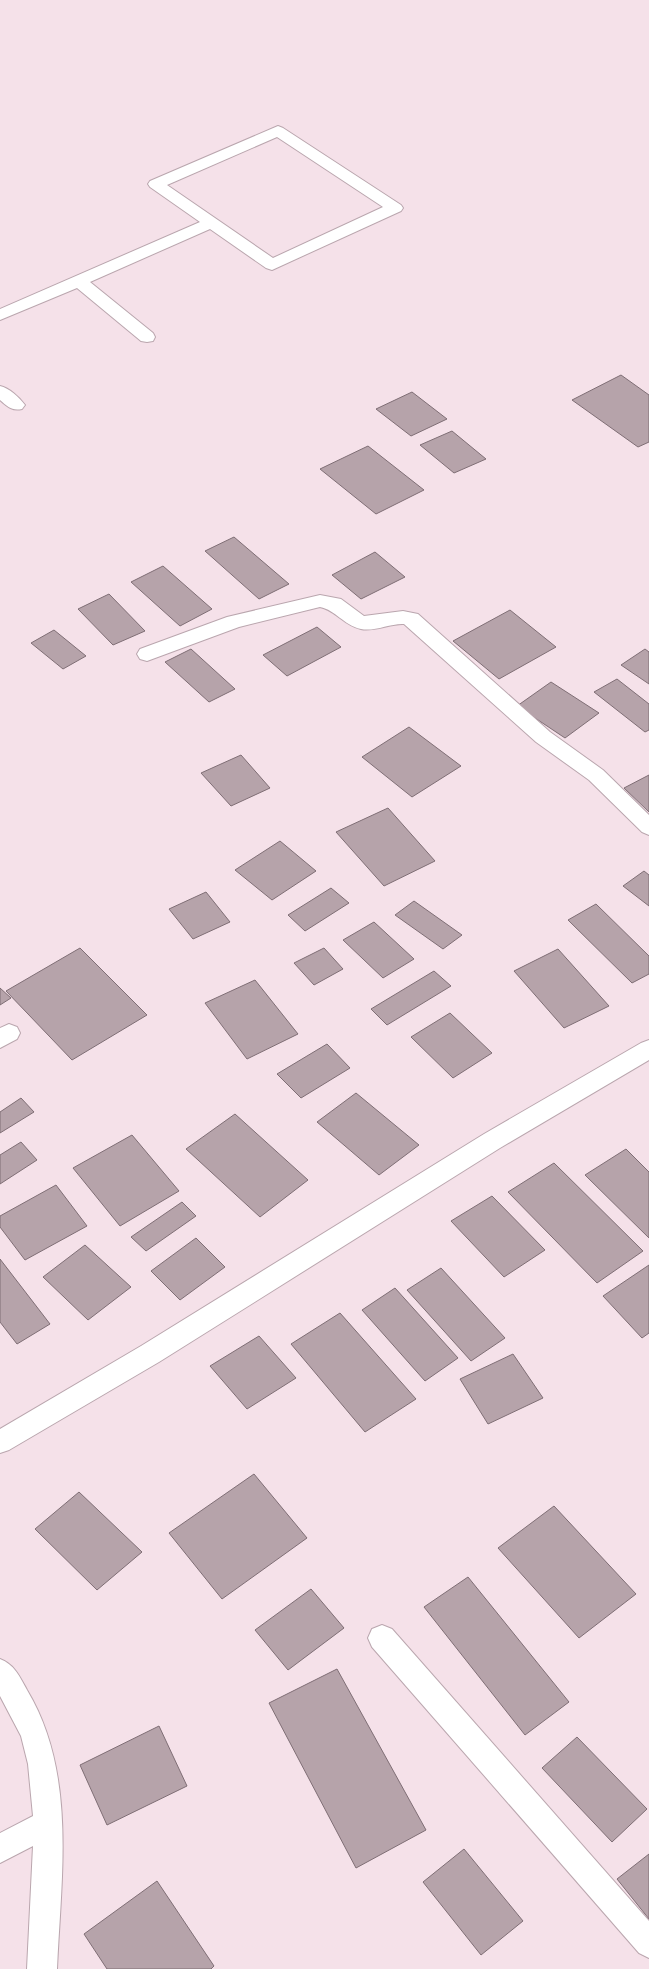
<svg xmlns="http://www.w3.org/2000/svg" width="649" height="1969" viewBox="0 0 649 1969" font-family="'Fira Sans Condensed',sans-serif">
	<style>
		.building { fill: #b6a3aa; stroke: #7f6e75 }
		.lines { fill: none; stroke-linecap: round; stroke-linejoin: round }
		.street-casing { stroke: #baa6ae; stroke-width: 2 }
		.street { fill: #fff; fill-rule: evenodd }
	</style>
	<rect width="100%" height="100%" fill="#f5e1e9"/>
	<g class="building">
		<polygon points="621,375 649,395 649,442 638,447 572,400"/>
		<polygon points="412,392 447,419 411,436 376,409"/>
		<polygon points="452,431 486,459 454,473 420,445"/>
		<polygon points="368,446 424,490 376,514 320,469"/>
		<polygon points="234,537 289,584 259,599 205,551"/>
		<polygon points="375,552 405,577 361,599 332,575"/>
		<polygon points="163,566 212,609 180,626 131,582"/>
		<polygon points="109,594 145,631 113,645 78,609"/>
		<polygon points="510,610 556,647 499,679 453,641"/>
		<polygon points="317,627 341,647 287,676 263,655"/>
		<polygon points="54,630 86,656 63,669 31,643"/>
		<polygon points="191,649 235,689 209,702 165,662"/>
		<polygon points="645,649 649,652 649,684 621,665"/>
		<polygon points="617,679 649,704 649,730 645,732 594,692"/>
		<polygon points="551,682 599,713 565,738 517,706"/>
		<polygon points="409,727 461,766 412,797 362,757"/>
		<polygon points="241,755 270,788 231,806 201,773"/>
		<polygon points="649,775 649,812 624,788"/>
		<polygon points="388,808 435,861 384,886 336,832"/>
		<polygon points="280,841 316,871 272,900 235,870"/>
		<polygon points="644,871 649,875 649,906 623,886"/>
		<polygon points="331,888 349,903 305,931 288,915"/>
		<polygon points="206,892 230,922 193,939 169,909"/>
		<polygon points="414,901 462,935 443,949 395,915"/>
		<polygon points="596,904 649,956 649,974 632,983 568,920"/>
		<polygon points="374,922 414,959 383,978 343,940"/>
		<polygon points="80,948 147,1015 72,1060 6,991"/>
		<polygon points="324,948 343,969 314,985 294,963"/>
		<polygon points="558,949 609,1006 564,1028 514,971"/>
		<polygon points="434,971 451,986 387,1025 371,1009"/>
		<polygon points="255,980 298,1034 247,1059 205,1003"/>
		<polygon points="0,988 11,998 0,1005"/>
		<polygon points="450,1013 492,1053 453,1078 411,1037"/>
		<polygon points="327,1044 350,1068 301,1098 277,1074"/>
		<polygon points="356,1093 419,1145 379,1175 317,1122"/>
		<polygon points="21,1098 34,1112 0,1133 0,1112"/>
		<polygon points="235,1114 308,1180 260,1217 186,1149"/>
		<polygon points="132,1135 179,1191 120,1226 73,1168"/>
		<polygon points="21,1142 37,1160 0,1184 0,1155"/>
		<polygon points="626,1149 649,1172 649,1238 585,1175"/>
		<polygon points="554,1163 643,1251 597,1283 508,1192"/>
		<polygon points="56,1185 87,1226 25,1260 0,1227 0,1216"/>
		<polygon points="492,1196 545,1250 504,1277 451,1221"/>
		<polygon points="182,1202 196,1216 146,1251 131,1237"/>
		<polygon points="196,1238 225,1267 180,1300 151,1271"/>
		<polygon points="85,1245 131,1287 88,1320 43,1277"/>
		<polygon points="0,1259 50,1324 17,1344 0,1322"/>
		<polygon points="649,1265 649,1333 642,1338 603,1296"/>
		<polygon points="441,1268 505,1338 471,1361 407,1290"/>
		<polygon points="395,1288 458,1358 425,1381 362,1310"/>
		<polygon points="340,1313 416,1399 365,1432 291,1344"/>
		<polygon points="259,1336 296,1378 247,1409 210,1366"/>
		<polygon points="513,1354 543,1398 488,1424 460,1379"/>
		<polygon points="254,1474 307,1538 222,1599 169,1533"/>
		<polygon points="79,1492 142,1552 97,1590 35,1529"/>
		<polygon points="554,1506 636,1594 579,1638 498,1548"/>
		<polygon points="468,1577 569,1702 525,1735 424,1607"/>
		<polygon points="311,1589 344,1628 288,1670 255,1630"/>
		<polygon points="337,1669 426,1830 356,1868 269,1703"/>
		<polygon points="159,1726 187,1786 107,1825 80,1765"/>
		<polygon points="577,1737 647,1809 612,1842 542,1768"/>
		<polygon points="464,1849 523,1921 481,1955 423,1882"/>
		<polygon points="649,1854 649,1919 617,1879"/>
		<polygon points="157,1881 214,1966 211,1969 107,1969 84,1934"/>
	</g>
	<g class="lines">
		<defs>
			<g id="street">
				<path d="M278 126 283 128 401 205 403 208 401 211 272 270 266 268 210 229 90 282 153 333 155 337 153 341 147 342 141 341 77 288 0 320V309L200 222 150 187 148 184 150 181ZM277 137 383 207 273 258 167 185Z"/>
				<path d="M0 386C9 388 19 397 25 405L22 409C12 411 8 407 0 400Z"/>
				<path d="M320 595 341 599 364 616 403 611 418 614 550 732 603 770 649 815V835L642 832 589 780 536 742 404 624C391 623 374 632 361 629 343 625 336 610 320 607L239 627 147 661 140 659 137 654 140 649 227 617Z"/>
				<polygon points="9,1024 17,1027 20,1033 17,1039 0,1048 0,1028"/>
				<polygon points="649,1040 649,1060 500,1148 159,1362 9,1450 0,1453 0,1429 141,1346 484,1134 641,1043"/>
				<polygon points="382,1625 392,1629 649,1921 649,1958 639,1953 372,1647 368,1638 372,1629"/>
				<path d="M0 1659C14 1664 20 1677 27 1690 77 1773 61 1876 57 1969H27L33 1846 0 1863V1833L33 1816 28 1764 21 1736 0 1696Z"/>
			</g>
		</defs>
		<use href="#street" class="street-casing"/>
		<use href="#street" class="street"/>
	</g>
</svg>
